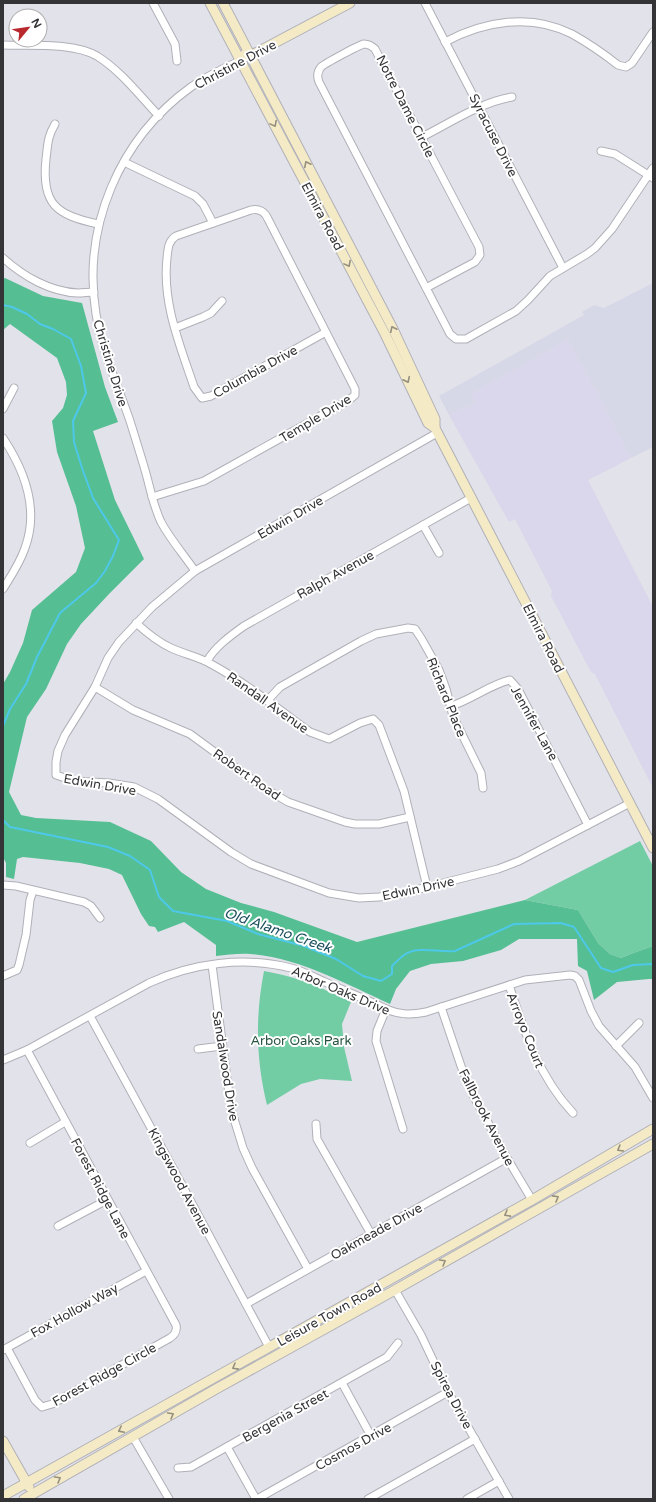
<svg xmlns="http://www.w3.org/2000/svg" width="656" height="1502" viewBox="0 0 656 1502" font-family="'Varela Round',sans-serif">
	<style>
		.built { fill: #d7d8e7 }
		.industrial { fill: #dad6eb }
		.green { fill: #72cda5 }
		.forest { fill: #56be93 }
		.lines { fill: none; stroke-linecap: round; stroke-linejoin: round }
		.stream { stroke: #4dc8e9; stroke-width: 2 }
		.street-casing { stroke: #b0b0b8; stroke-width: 9 }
		.secondary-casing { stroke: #b0b0b8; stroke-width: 11 }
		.street { stroke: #fff; stroke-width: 7 }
		.secondary { stroke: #f4eac6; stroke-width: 9 }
		.oneway { stroke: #948f7e }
		.labels { text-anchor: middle; stroke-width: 4; stroke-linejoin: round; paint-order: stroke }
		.street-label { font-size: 13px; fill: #343437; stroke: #fff }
		.park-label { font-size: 13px; fill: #26523f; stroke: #fff }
		.water-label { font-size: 14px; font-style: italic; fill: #1d505f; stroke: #fff }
	</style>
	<rect width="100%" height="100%" fill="#e2e2ea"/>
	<polygon class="built" points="653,283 653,447 631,458 568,340 471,394 476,403 449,415 439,396 584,315 582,312 594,305 604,308"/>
	<polygon class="industrial" points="568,340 631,458 588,480 653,607 653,788 595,674 591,672 551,596 552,591 515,519 509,522 449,415 476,403 471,394"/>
	<g class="green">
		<polygon points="640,841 653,866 653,946 636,952 621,958 610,954 598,943 578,910 525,900"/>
		<path d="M264 971C298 977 320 987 351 1002L342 1024 344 1047 352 1081 320 1079 301 1084 267 1105C256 1060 255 1017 264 971Z"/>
	</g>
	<path class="forest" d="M5 278 43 296 82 303 105 387 118 422 93 431 115 500 144 559 109 594 81 624 67 644 46 689 27 717 9 792 21 815 36 818 110 822 151 841 181 872 206 889 241 903 274 912 357 942 525 900 578 910 598 943 610 954 621 958 636 952 653 946V979H649L617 982 594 1000 587 971 578 966 577 939H519L501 950 463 961 431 964 410 971 396 989 390 1004C345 984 300 958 250 954 239 953 227 955 216 956V945L184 922 158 932 155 927 149 926 141 914 122 875 109 869 80 863 23 857 17 859 14 879 6 877V863L3 857V684L10 672 23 643 32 610 76 572 85 548 76 506 57 452 52 421 63 408 67 395 66 382 57 358 10 324 3 330V279Z"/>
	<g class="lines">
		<g class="stream">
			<polyline points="3,305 12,307 27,314 40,324 53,329 71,339 81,366 86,393 73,421 74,442 82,468 93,498 119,540 113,556 105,571 96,583 60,613 37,657 26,684 10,709 3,726"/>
			<path d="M3 820 10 827 108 847 130 856 150 870 159 897 173 911 227 921 258 934 304 946 336 959 363 976 381 981 392 974V966C396 962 400 958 404 955 418 945 439 953 455 951L514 924 561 923 574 927 601 968 613 972 633 965 653 964"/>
		</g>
		<defs>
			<g id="street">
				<polyline points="153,3 175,44 177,61"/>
				<polyline points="425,3 563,268"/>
				<path d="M445 42C484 21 531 13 572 34 588 43 604 54 618 65L626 67 632 63 653 32"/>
				<path d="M3 45C30 46 73 42 97 56 121 71 139 95 159 116"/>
				<path d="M55 124C47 138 48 144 46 159 41 205 57 215 98 224"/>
				<path d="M422 137C450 123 481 102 512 97"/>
				<polyline points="601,151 615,154 653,178"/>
				<polyline points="124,162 195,196 203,204 213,223"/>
				<path d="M3 258C23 276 50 292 78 293 83 293 89 292 94 292"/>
				<path d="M426 288 475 262 480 255 479 247 375 49C372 46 368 44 364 44 359 45 324 64 321 67 317 72 317 77 319 82L450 334 456 339H466L516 311 528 300 550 276 587 254 595 248 612 229 653 168"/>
				<polyline points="175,328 203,317 211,313 222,301"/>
				<polyline points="3,409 14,388"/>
				<polyline points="437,433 195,571 152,607 119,642 108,658 95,687 65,735 58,751 56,762 56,775 74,781 109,783 134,787 158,799 231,852 251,864 329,893 359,898 379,897 400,894 498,869 519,861 630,803"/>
				<path d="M3 438C25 471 39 510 25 548 20 563 11 576 3 589"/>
				<path d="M152 497 204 481 349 400 355 395V389L351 381 268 219C265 212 259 208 251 210L176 236C168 241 168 249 167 258 162 303 180 345 194 387L202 398 211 396 326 332"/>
				<polyline points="423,525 439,553"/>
				<path d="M195 571C184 555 170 539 161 522 153 505 150 487 145 470 140 453 135 437 130 421 118 386 102 351 96 314 82 227 119 139 191 87 208 75 226 67 244 59"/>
				<path d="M136 623C147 633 158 642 171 648 184 654 199 657 211 664 246 683 277 708 310 732L329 739 360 723 373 719 379 725 404 791 427 887"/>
				<path d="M207 661C215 647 230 636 244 626L471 498"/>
				<polyline points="95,687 133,710 190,734 261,786 288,802 345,822 355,824 379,824 410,817"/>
				<polyline points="267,701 280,687 361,641 376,634 408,628 415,629 421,638 439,670 446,689 453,716 481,773 483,788"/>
				<path d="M451 706C471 700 489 685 510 680L518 689 588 825"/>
				<polyline points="3,885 16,886 84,902 91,906 100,918"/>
				<polyline points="212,965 231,1109 243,1148 252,1168 308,1269"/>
				<polyline points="3,976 17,970 19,965 26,935 30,900 33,891"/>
				<path d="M509 985C524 1031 539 1077 573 1113"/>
				<polyline points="441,1007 461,1066 473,1095 507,1158 532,1200"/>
				<polyline points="386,1009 377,1031 376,1041 403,1129"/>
				<polyline points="90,1016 175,1172 269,1347"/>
				<polyline points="616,1046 639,1023"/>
				<polyline points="198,1049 222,1046"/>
				<path d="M3 1060 27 1050 149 983C193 963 244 956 291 968 303 971 314 977 325 982 345 991 366 999 386 1009 400 1015 411 1015 426 1012L525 980 570 975 575 976 579 980 591 1011 599 1026 635 1067 653 1098"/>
				<polyline points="316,1124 317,1139 371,1234"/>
				<polyline points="30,1143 65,1122"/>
				<polyline points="58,1226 107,1200"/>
				<polyline points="395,1290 421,1335 448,1392 509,1499"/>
				<polyline points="246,1304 507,1158"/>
				<path d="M7 1348 35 1400 42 1407 52 1404 170 1338C175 1335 177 1330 176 1325L27 1050"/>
				<polyline points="3,1350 146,1271"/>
				<polyline points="342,1383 371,1436"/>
				<polyline points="133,1437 169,1499"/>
				<polyline points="227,1447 256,1499"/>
				<polyline points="178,1468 191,1467 387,1357 398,1343"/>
				<polyline points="257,1499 448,1392"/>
				<polyline points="368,1499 475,1439"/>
				<polyline points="467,1499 499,1481"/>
			</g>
			<g id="secondary">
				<polyline points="210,3 385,334 428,423 435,428 653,848"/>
				<polyline points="223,3 393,329 435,419 435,428"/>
				<polyline points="245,54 250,56 350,3"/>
				<polyline points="3,1441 29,1487"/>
				<polyline points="3,1496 532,1200 653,1129"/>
				<polyline points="24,1499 216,1389 395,1290 653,1144"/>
			</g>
		</defs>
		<use href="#street" class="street-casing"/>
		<use href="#secondary" class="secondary-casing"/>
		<use href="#street" class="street"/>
		<use href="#secondary" class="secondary"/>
	</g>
	<defs><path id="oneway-chevron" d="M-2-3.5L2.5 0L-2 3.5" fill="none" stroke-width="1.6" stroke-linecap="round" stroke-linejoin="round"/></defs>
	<g class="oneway">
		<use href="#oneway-chevron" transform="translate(274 124) rotate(62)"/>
		<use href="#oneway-chevron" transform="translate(307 164) rotate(-117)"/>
		<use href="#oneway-chevron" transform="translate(348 264) rotate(62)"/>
		<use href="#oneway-chevron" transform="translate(393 329) rotate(-116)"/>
		<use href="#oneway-chevron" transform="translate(407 380) rotate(64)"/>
		<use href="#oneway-chevron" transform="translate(620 1149) rotate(149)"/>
		<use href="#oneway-chevron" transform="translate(556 1198) rotate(-29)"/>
		<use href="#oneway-chevron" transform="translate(507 1214) rotate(151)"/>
		<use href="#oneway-chevron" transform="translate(443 1262) rotate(-30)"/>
		<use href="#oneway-chevron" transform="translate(235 1367) rotate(151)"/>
		<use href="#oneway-chevron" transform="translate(171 1415) rotate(-30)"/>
		<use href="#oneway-chevron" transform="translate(121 1430) rotate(153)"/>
		<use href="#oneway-chevron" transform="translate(58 1479) rotate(-30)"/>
	</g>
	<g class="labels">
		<g class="street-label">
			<text transform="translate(235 64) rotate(-28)" y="5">Christine Drive</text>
			<text transform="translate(406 106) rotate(63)" y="5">Notre Dame Circle</text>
			<text transform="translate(494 135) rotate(63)" y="5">Syracuse Drive</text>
			<text transform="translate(323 216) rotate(62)" y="5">Elmira Road</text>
			<text transform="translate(111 363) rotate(73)" y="5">Christine Drive</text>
			<text transform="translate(255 371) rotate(-29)" y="5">Columbia Drive</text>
			<text transform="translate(315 418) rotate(-31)" y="5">Temple Drive</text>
			<text transform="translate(290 517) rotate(-30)" y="5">Edwin Drive</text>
			<text transform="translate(335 574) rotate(-29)" y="5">Ralph Avenue</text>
			<text transform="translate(544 638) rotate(63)" y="5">Elmira Road</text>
			<text transform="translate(447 697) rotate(68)" y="5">Richard Place</text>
			<text transform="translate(268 702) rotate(35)" y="5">Randall Avenue</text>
			<text transform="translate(535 723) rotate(61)" y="5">Jennifer Lane</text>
			<text transform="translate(247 774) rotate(35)" y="5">Robert Road</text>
			<text transform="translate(100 784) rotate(10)" y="5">Edwin Drive</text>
			<text transform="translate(418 888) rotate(-12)" y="5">Edwin Drive</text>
			<text transform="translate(341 990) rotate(23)" y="5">Arbor Oaks Drive</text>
			<text transform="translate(526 1030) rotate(68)" y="5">Arroyo Court</text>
			<text transform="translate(226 1066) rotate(81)" y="5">Sandalwood Drive</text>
			<text transform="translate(487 1117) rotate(63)" y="5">Fallbrook Avenue</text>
			<text transform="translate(180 1181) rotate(62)" y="5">Kingswood Avenue</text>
			<text transform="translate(101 1188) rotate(62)" y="5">Forest Ridge Lane</text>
			<text transform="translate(376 1231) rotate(-29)" y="5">Oakmeade Drive</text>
			<text transform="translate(74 1310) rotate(-29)" y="5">Fox Hollow Way</text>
			<text transform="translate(329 1314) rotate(-29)" y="5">Leisure Town Road</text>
			<text transform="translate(104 1374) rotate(-29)" y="5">Forest Ridge Circle</text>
			<text transform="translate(452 1395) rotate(62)" y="5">Spirea Drive</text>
			<text transform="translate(285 1415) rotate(-29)" y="5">Bergenia Street</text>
			<text transform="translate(353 1446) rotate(-29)" y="5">Cosmos Drive</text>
		</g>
		<g class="park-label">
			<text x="301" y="1045">Arbor Oaks Park</text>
		</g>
		<g class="water-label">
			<text transform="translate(278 930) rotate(19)" y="5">Old Alamo Creek</text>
		</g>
	</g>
	<rect width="656" height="1502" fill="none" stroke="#343437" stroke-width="8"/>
	<g transform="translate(28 28) rotate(61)"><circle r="19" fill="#ffffff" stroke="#aeaeaf"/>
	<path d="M0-3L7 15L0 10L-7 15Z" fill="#b8282d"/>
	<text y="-6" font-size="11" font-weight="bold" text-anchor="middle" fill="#343437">N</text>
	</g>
</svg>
